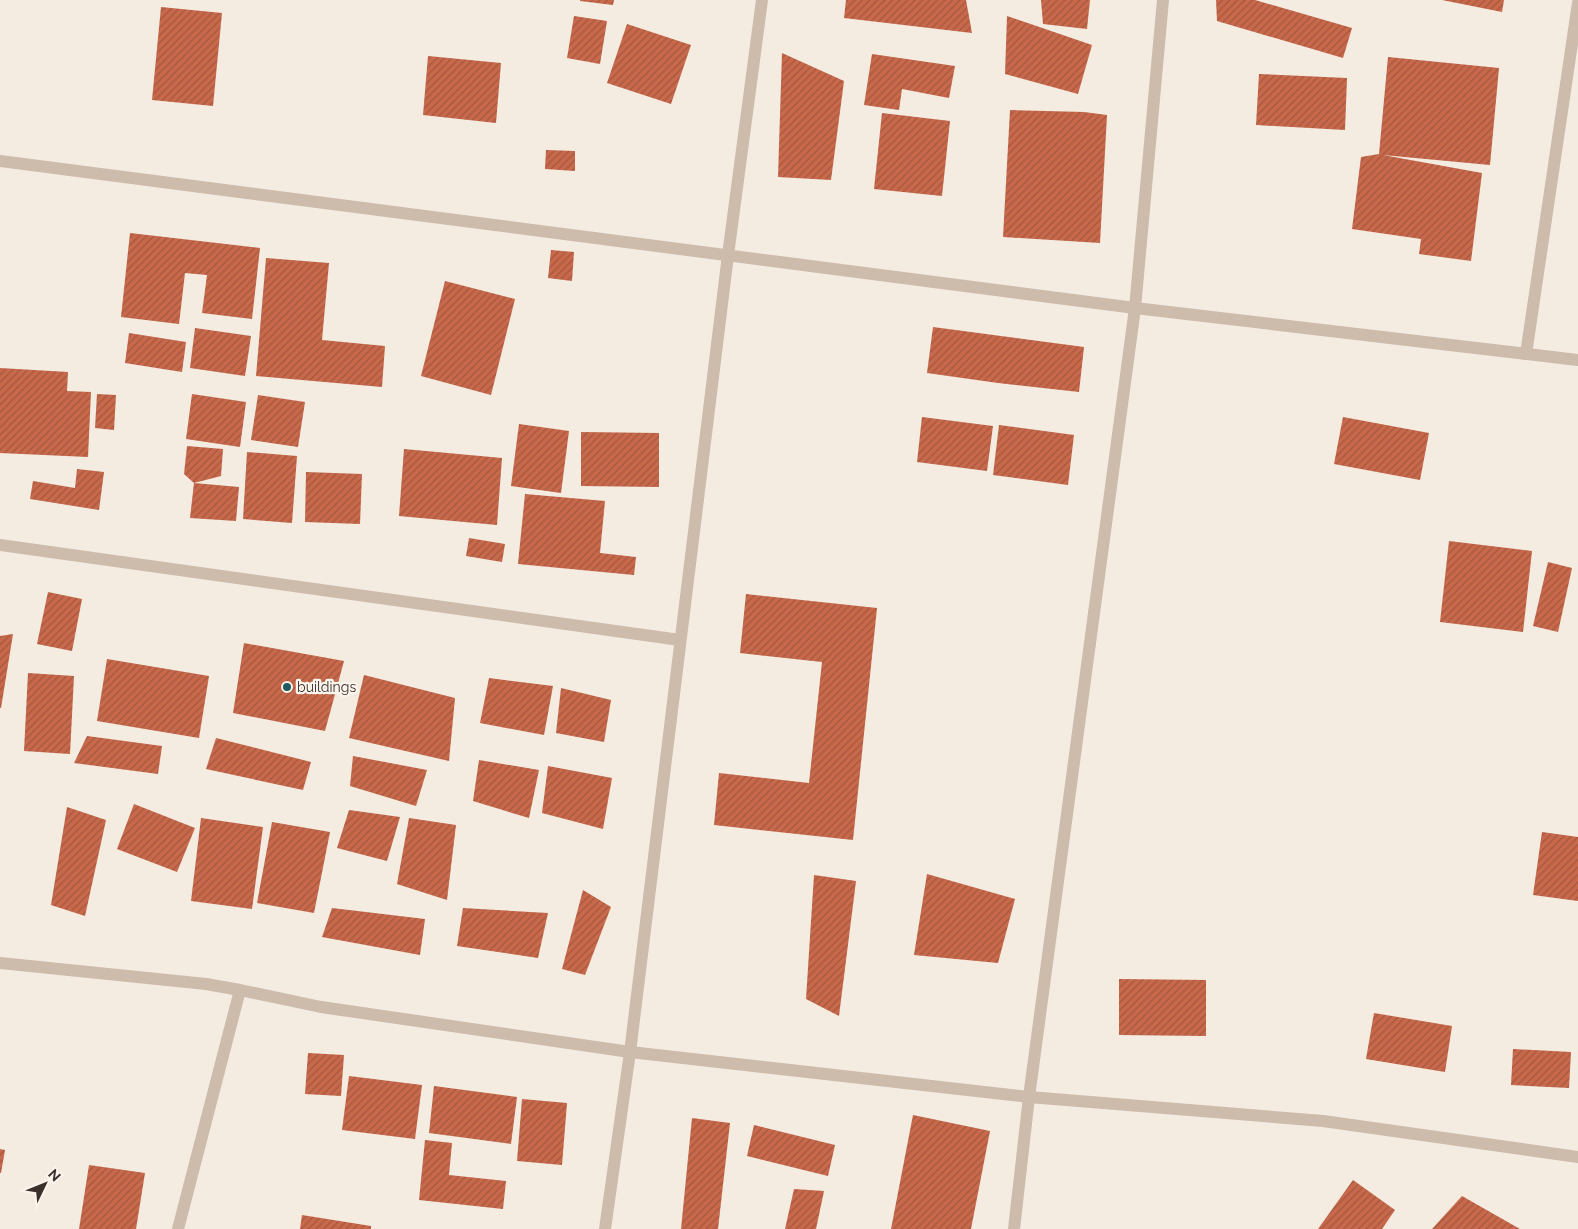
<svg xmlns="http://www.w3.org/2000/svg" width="1578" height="1229" viewBox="0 0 1578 1229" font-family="Raleway,sans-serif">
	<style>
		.building { fill: url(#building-hatch) }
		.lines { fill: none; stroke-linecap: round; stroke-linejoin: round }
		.street { stroke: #cdbbac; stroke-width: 12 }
		.poi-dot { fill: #1f5a5e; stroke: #fbf5ee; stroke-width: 2 }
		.labels { text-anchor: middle; stroke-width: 4.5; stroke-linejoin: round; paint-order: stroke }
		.poi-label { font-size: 14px; fill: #3b302b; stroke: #fbf5ee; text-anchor: start }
	</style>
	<defs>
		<pattern id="building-hatch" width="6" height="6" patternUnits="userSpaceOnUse" patternTransform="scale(1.25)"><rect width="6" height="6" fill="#c8694b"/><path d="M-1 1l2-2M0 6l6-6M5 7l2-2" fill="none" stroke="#a4573f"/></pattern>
	</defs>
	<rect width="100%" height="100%" fill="#f4ebe1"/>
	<g class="building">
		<polygon points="580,0 614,0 613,5 580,1"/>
		<polygon points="846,0 966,0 972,33 844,18"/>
		<polygon points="1041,0 1090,0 1087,29 1043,24"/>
		<polygon points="1216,0 1255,0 1352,28 1343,58 1217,21"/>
		<polygon points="1442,0 1504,0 1502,12"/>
		<polygon points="161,7 222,13 213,106 152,100"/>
		<polygon points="574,16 607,21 600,64 567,58"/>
		<polygon points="1007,16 1092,45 1078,94 1005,74"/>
		<polygon points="627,24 691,45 671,104 607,83"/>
		<polygon points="782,53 844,81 831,180 778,177"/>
		<polygon points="872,54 955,66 949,98 902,89 899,110 864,105"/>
		<polygon points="428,56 501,63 496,123 423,115"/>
		<polygon points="1388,57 1499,68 1490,165 1383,155 1482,173 1471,261 1419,254 1421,239 1352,229 1361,157 1379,154"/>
		<polygon points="1259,74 1347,78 1345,130 1256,125"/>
		<polygon points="1010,110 1084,112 1107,115 1100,243 1003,237"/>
		<polygon points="882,113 950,121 942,196 874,189"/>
		<polygon points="546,150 575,151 575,171 545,169"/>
		<polygon points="130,233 260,248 252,319 202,313 207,275 185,273 179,324 121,317"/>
		<polygon points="551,250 574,252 572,281 548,278"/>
		<polygon points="266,258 329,263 322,340 385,346 382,387 256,376"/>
		<polygon points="445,281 515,299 491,395 421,376"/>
		<polygon points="933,327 1084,347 1079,392 998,383 927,373"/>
		<polygon points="195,328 251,336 245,376 190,368"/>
		<polygon points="129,333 186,342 182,372 125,363"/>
		<polygon points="0,368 68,372 67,391 91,392 88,457 0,453"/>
		<polygon points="97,394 116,395 114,430 95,428"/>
		<polygon points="192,394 246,402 240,447 186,439"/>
		<polygon points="258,395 305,402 298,447 251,440"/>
		<polygon points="922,417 993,426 987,471 917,462"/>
		<polygon points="1343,417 1429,433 1420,480 1334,464"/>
		<polygon points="519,424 569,431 561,493 511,486"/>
		<polygon points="999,425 1074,435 1068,485 993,475"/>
		<polygon points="581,432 659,433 659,487 581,486"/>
		<polygon points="187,446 223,449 221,476 194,483 239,487 236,521 190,518 194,483 184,474"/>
		<polygon points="404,449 502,458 497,525 399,516"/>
		<polygon points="247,452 297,456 292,523 243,519"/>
		<polygon points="77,469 104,472 99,510 30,499 33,481 75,488"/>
		<polygon points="306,472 362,474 360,524 305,522"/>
		<polygon points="525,494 605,501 600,553 636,557 634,575 518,564"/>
		<polygon points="469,538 505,544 502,562 466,556"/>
		<polygon points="1449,541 1532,551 1523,632 1440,622"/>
		<polygon points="1548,562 1572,568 1558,632 1533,626"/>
		<polygon points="48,592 82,599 72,651 37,644"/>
		<polygon points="746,594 877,608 853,840 714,825 719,773 809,783 822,662 740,653"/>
		<polygon points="13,634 1,708 0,708 0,636"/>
		<polygon points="244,643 344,661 325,731 233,713"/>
		<polygon points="107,659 209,676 199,738 97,721"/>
		<polygon points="28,673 74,676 70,754 24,751"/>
		<polygon points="364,675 455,698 449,761 349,738"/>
		<polygon points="489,678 553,686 544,735 480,723"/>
		<polygon points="561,688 611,700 604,742 556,733"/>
		<polygon points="87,736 162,746 158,774 74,763"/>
		<polygon points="216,738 311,762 303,790 206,769"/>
		<polygon points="353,756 427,770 416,806 350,786"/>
		<polygon points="479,760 539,770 529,818 473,801"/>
		<polygon points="548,766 612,778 603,829 542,813"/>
		<polygon points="134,804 195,828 177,872 117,849"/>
		<polygon points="67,807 106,820 85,916 51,905"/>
		<polygon points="349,810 400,817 387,861 337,848"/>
		<polygon points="201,818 263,827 252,909 191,901"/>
		<polygon points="409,818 456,825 447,900 397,884"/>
		<polygon points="272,822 330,832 314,913 257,903"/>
		<polygon points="1542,832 1578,837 1578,901 1533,895"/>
		<polygon points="927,874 1015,899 998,963 914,955"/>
		<polygon points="814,875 856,881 839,1016 806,999"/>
		<polygon points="583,890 611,907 585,975 562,969"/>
		<polygon points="332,908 425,919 420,955 322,937"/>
		<polygon points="463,908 548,913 538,958 457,946"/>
		<polygon points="1119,979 1206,980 1206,1036 1119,1035"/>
		<polygon points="1374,1013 1452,1026 1445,1072 1366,1059"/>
		<polygon points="1513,1049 1571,1052 1569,1088 1511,1085"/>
		<polygon points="308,1053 344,1055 341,1096 305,1094"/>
		<polygon points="349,1076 422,1085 415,1139 342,1130"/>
		<polygon points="434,1086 517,1097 511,1144 429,1133"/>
		<polygon points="522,1099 567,1103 562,1165 517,1161"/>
		<polygon points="913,1115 990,1131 971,1229 891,1229"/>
		<polygon points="692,1118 730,1123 718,1229 681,1229"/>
		<polygon points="754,1125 835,1145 828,1176 747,1156"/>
		<polygon points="425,1140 452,1143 449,1175 506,1181 503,1209 419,1200"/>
		<polygon points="0,1149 5,1150 1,1173 0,1173"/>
		<polygon points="89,1165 145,1173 136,1229 79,1229"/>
		<polygon points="1353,1180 1395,1210 1382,1229 1318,1229"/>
		<polygon points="794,1189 824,1191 816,1229 785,1229"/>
		<polygon points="1462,1196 1520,1229 1432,1229"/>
		<polygon points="302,1215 371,1226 371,1229 300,1229"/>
	</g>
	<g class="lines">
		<g class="street">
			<polyline points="0,161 1135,308 1578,360"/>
			<polyline points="1526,354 1578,3"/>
			<polyline points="0,545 680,640"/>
			<polyline points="0,963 206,984 240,990 321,1007 630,1052 1029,1097 1323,1121 1578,1157"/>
			<polyline points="178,1229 240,990"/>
			<polyline points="605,1229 630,1052 728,255 762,0"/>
			<polyline points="1014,1229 1029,1097 1135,308 1163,0"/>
		</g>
	</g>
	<circle class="poi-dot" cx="287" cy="687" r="5"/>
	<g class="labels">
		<g class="poi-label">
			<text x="297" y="692">buildings</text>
		</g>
	</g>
	<g transform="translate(45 1184) rotate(47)" stroke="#fbf5ee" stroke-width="4" paint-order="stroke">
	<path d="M0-4L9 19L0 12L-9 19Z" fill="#3b302b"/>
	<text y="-8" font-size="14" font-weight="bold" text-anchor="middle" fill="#3b302b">N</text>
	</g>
</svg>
